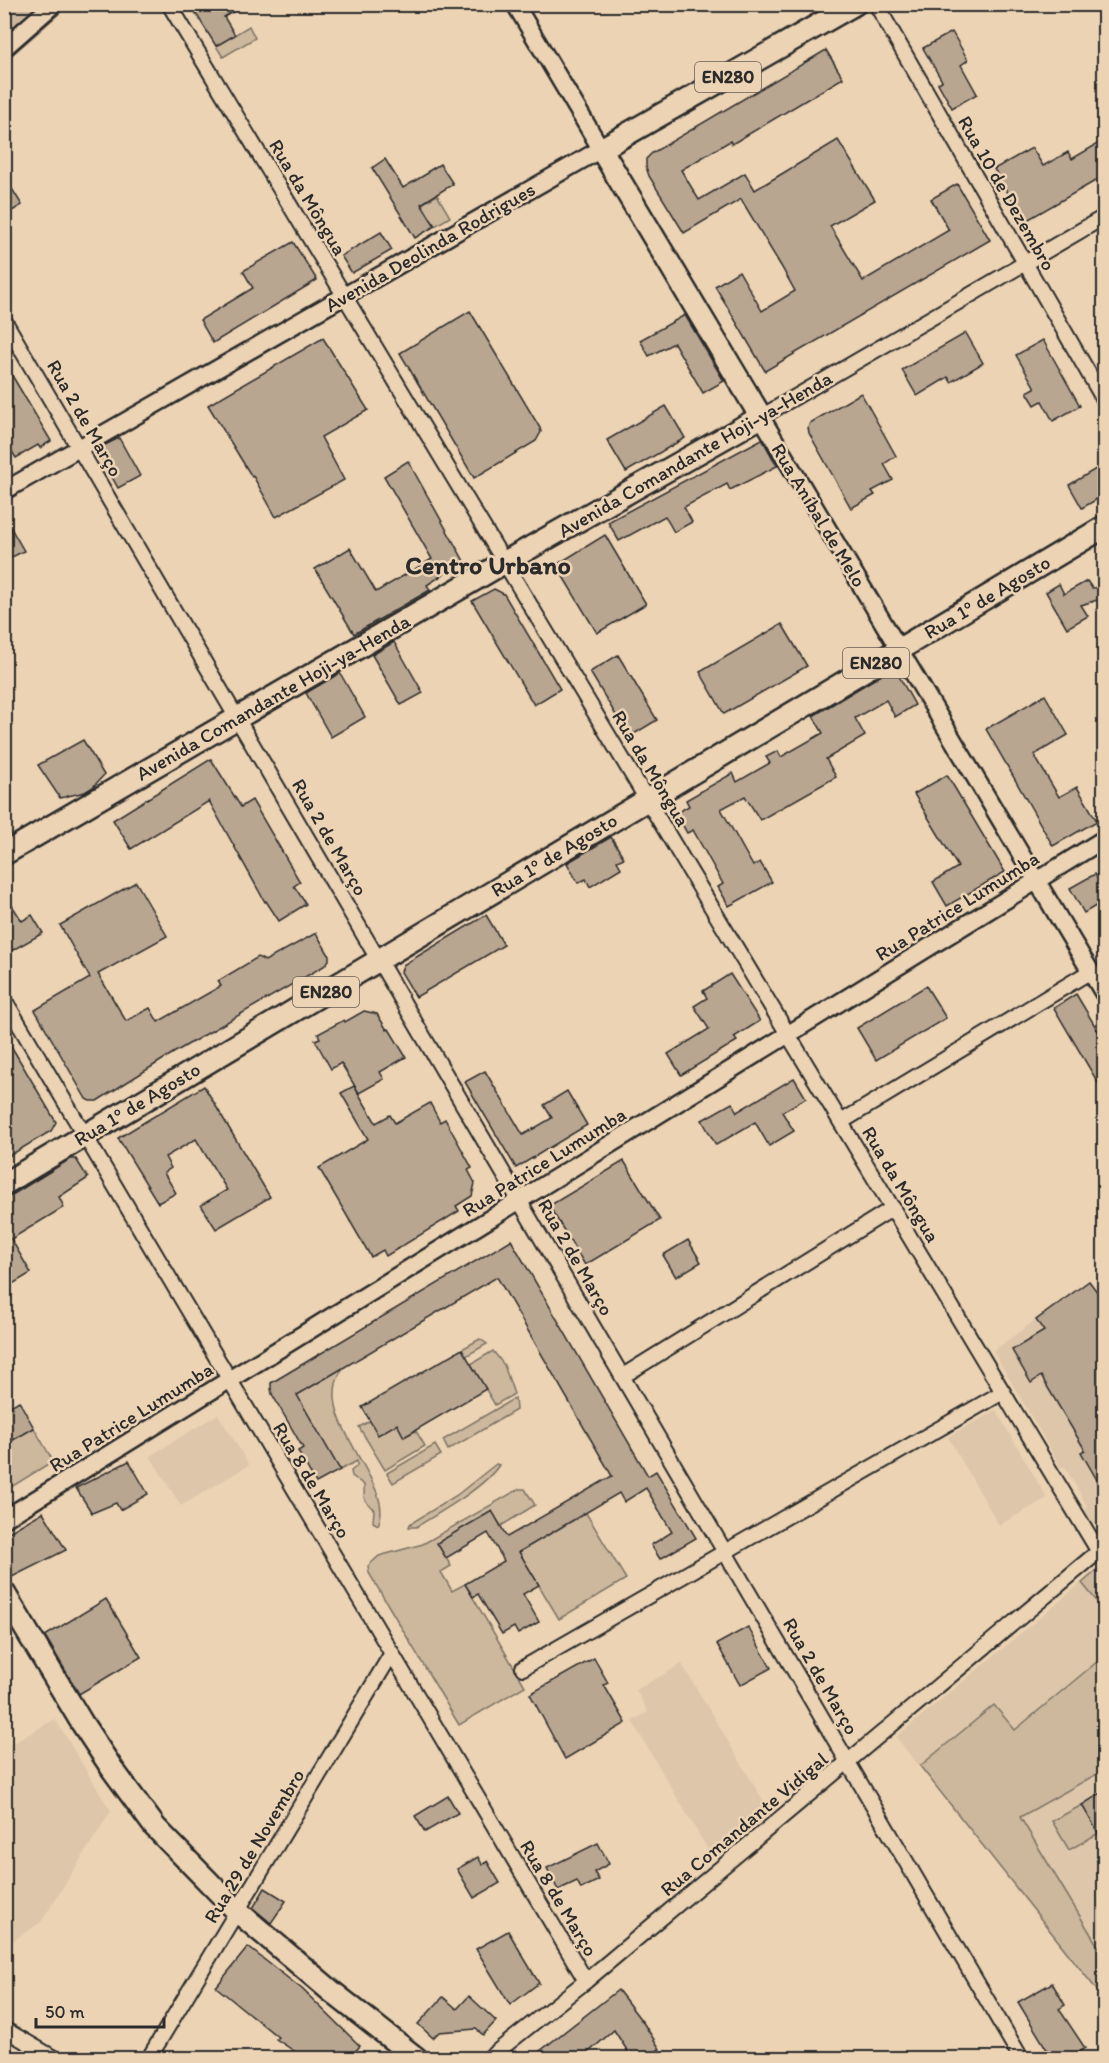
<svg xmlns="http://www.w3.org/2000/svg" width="1109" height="2063" viewBox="0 0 1109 2063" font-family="Itim,sans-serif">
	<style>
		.built { fill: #ddc6aa }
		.green { fill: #cdb89e; stroke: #7c7264; stroke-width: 1.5 }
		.building { fill: #b9a691; stroke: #2b2b2b; stroke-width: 1.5 }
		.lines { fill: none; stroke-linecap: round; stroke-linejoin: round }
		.minor-casing { stroke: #2b2b2b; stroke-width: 18 }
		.tertiary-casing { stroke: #2b2b2b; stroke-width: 21 }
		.primary-casing { stroke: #2b2b2b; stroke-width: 26 }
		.minor { stroke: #ecd3b4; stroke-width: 14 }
		.tertiary { stroke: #ecd3b4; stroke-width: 16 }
		.primary { stroke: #ecd3b4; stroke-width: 21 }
		.labels { text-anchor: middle; stroke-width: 5; stroke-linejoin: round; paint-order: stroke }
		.shield { fill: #ecd3b4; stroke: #655d54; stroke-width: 1.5 }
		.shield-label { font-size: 18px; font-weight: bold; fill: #2b2b2b }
		.street-label { font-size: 20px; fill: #2b2b2b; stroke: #ecd3b4 }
		.district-label { font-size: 26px; font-weight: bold; fill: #2b2b2b; stroke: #ecd3b4 }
	</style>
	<rect width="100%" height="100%" fill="#ecd3b4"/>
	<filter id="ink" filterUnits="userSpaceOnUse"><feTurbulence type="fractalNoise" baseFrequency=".0167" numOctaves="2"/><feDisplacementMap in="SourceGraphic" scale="12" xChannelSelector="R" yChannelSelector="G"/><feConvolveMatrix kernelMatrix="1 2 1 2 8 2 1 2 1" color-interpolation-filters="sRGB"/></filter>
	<g filter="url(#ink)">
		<g class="built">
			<polygon points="1089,1281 1104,1301 1104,1526 1101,1527 1092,1523 1088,1516 1085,1510 1087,1506 1065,1467 1060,1467 1059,1464 993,1351"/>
			<polygon points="996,1410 1047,1498 999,1525 948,1437"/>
			<polygon points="218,1414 249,1465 181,1506 150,1456"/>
			<polygon points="1104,1564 1104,1999 896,1737"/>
			<polygon points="682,1664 767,1807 710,1853 632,1721 648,1712 636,1690"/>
			<polygon points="55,1719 111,1811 41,1922 5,1946 5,1748"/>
		</g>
		<g class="green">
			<polygon points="5,5 69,5 5,61"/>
			<polygon points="249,26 255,38 223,57 216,46"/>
			<polygon points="437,195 450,217 435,226 422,204"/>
			<polygon points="480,1339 487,1344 466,1356 462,1349"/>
			<polygon points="493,1351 504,1365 514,1394 495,1405 471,1364"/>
			<path d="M343 1368C308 1418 398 1484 378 1525L373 1522 374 1510C361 1496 365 1502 364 1485L352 1476 351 1471 357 1466V1461L340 1470 297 1395Z"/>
			<polygon points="515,1398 516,1410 448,1450 443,1440"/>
			<polygon points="370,1421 397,1424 404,1437 416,1431 425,1446 385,1470 359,1427"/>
			<polygon points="34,1428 53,1461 5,1491 5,1445"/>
			<polygon points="435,1445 441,1455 393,1483 387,1473"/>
			<path d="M496 1464 499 1465C484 1488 440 1512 416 1527H409L410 1524 457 1495Z"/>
			<polygon points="519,1489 525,1489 535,1505 501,1526 492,1511 437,1543 451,1566 441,1572 452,1591 465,1584 525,1686 459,1725 369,1573 368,1566 379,1556 423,1544"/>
			<polygon points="586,1513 626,1579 559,1619 519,1552"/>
			<polygon points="1104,1564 1104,1610 1082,1583"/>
			<polygon points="1104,1656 1104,1770 1020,1817 1104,1956 1104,1999 920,1766 994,1705 1015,1730"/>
			<polygon points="1082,1805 1099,1833 1069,1850 1052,1821"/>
		</g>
		<g class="building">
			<polygon points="190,4 246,4 224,17 235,35 216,46"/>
			<polygon points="952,32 968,60 961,65 977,94 952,108 938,83 942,81 923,48"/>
			<polygon points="826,50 843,78 732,144 730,141 681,170 699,200 745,173 755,190 838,140 875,200 830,226 863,281 949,230 931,199 957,184 990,240 765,371 715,286 739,271 762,311 795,291 781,266 741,199 684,233 649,176 646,167 646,159 652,153"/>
			<polygon points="1104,140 1104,176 1029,219 1022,217 994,169 1032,148 1043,166 1068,152 1072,159"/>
			<polygon points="385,159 403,188 428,173 427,172 440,164 453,184 421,204 435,226 415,238 372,168"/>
			<polygon points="4,176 22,205 4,216"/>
			<polygon points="381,232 392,250 352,273 341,256"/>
			<polygon points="293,242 317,280 213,343 200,320 253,288 243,271"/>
			<polygon points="470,311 540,428 541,432 536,441 474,478 400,353"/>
			<polygon points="685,315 724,381 703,393 674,343 649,356 640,340"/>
			<polygon points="966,333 983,363 951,382 948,377 917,396 902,370"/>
			<polygon points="323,338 368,410 321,437 344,480 276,517 253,476 252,477 208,405"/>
			<polygon points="1043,340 1080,406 1053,421 1042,401 1035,405 1027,392 1035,388 1016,355"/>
			<polygon points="4,362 51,441 40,448 38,445 16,458 4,439"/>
			<polygon points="861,393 896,456 884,464 893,480 872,491 875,495 851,508 809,433 808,427 810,423"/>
			<polygon points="666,406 685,438 626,472 607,440"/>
			<polygon points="119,438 140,476 118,488 101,457 101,452 103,446"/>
			<polygon points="762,439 777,466 730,490 727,484 684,507 692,522 674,532 665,516 619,541 608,522"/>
			<polygon points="408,461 464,561 427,585 430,590 354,634 315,569 350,548 376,592 432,559 384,476"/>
			<polygon points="1104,464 1104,495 1082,508 1069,485"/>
			<polygon points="4,516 24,551 4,561"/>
			<polygon points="605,535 646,604 597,633 556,565"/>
			<polygon points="1087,581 1092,588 1104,587 1104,598 1081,605 1088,616 1067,628 1046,592 1059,584 1064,594"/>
			<polygon points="494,589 504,594 560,689 534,705 472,601"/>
			<polygon points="782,624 807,666 724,714 700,672"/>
			<polygon points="394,642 423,693 401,705 372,655"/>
			<polygon points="618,655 657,720 629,737 590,672"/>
			<polygon points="891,669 896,671 915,705 895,717 886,700 855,718 865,736 826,759 836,777 760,820 745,796 721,809 753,866 760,862 772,882 729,906 718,887 723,884 693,830 687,833 676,813 689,806 686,800 733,773 737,782 770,763 766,757 778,751 781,757 823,733 813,716"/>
			<polygon points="340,673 365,717 331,737 306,693"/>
			<polygon points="1045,695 1068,735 1034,755 1059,797 1077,787 1097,821 1053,846 986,729"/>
			<polygon points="83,740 104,775 93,787 85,792 60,798 38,765"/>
			<polygon points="211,759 241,807 252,800 300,882 294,886 306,904 279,921 266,901 265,902 209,801 131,849 113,820"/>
			<polygon points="947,775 1005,872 947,906 933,882 958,867 914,794"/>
			<polygon points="611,837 624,858 617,861 621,868 590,887 586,879 578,883 567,863"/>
			<polygon points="1095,874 1104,890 1104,901 1084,913 1070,888"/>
			<polygon points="136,882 167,936 98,974 126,1021 150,1008 158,1022 221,986 218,981 258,957 265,961 316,933 329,955 329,960 324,966 175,1052 97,1101 90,1101 86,1099 35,1010 90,978 60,925"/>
			<polygon points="4,893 22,921 32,915 43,933 4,955"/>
			<polygon points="486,915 504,945 416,997 401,972 403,965"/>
			<polygon points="730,974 760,1021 734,1037 737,1041 681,1075 668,1054 709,1029 694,1006 707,998 703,991"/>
			<polygon points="926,986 946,1018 876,1060 857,1028"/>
			<polygon points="1076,994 1104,1041 1104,1093 1054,1008"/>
			<polygon points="364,1011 377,1014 387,1030 389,1029 406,1057 380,1072 384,1079 359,1093 341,1063 331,1069 315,1040 320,1038 318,1034 344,1020 345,1022"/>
			<polygon points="4,1034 56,1122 51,1131 4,1159"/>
			<polygon points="485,1071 523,1135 552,1118 544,1105 567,1091 587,1125 516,1168 465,1082"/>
			<polygon points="794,1078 806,1098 782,1112 794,1131 769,1146 755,1122 716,1145 702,1120 732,1103 737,1112"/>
			<polygon points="204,1086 270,1197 216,1229 201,1205 227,1190 196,1139 165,1157 171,1168 164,1173 176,1193 158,1203 118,1138"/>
			<polygon points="354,1086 376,1123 390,1115 395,1123 430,1103 440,1122 445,1119 472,1168 468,1170 475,1183 472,1196 456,1206 459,1211 386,1256 383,1250 371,1257 319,1168 368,1139 341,1093"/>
			<polygon points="70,1159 76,1159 88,1178 59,1197 64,1207 11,1239 31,1273 4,1289 4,1200"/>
			<polygon points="624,1161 660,1220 585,1265 549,1206"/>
			<polygon points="511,1240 648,1476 656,1471 696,1538 660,1559 651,1545 672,1532 646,1488 624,1502 619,1493 519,1552 539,1585 523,1594 539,1622 518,1634 514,1627 502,1634 478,1594 473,1597 465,1584 504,1561 488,1533 446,1558 437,1543 492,1511 507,1537 612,1476 497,1277 297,1395 340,1470 316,1483 298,1451 303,1448 272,1394 271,1388 271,1383"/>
			<polygon points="688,1240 701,1262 676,1277 663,1255"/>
			<polygon points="1089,1281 1104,1301 1104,1492 1081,1452 1085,1450 1041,1376 1031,1383 1012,1350 1044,1331 1036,1320"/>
			<polygon points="462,1349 486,1389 404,1437 397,1424 378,1435 362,1407"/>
			<polygon points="19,1401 34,1428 4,1445 4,1410"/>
			<polygon points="129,1461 148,1494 120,1510 116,1503 92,1513 76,1488"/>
			<polygon points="43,1512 66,1550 12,1577 4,1564 4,1535"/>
			<polygon points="106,1599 141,1657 79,1694 45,1636"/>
			<polygon points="748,1627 771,1668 740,1685 717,1644"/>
			<polygon points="594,1658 608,1683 604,1685 626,1723 565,1759 530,1694"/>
			<polygon points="1104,1791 1104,1843 1082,1805"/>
			<polygon points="448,1796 458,1813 425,1832 415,1816"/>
			<polygon points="598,1843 609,1864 594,1872 599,1880 581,1889 577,1881 558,1890 547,1868"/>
			<polygon points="478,1857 482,1864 487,1861 500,1883 474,1898 457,1869"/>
			<polygon points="265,1888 286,1901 271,1923 253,1908"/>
			<polygon points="508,1931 539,1983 510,2005 476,1949"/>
			<polygon points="248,1947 302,1989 360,2046 349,2058 290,2058 294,2051 276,2039 278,2037 216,1987"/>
			<polygon points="1052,1983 1065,2005 1059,2009 1085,2048 1070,2058 1052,2058 1018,2002"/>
			<polygon points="618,1990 644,2024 660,2049 644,2058 632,2058 614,2030 582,2058 531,2058"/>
			<polygon points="469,1996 496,2021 483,2035 476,2029 439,2032 433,2038 418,2024 443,1997 457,2009"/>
		</g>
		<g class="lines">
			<defs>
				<g id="minor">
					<polyline points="169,4 1099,1552"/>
					<polyline points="876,4 1104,400"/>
					<polyline points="4,320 1021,2058"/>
					<polyline points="761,417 1104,217"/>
					<polyline points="4,999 586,1981"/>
					<polyline points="841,1122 1091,971"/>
					<polyline points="623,1376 893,1208"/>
					<polyline points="523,1668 1003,1392"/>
					<polyline points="4,2029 54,2058"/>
					<polyline points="149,2058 392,1653"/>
					<polyline points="489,2058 586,1981 1104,1547"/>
				</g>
				<g id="tertiary">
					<polyline points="4,48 54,4"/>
					<polyline points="761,417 1104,994"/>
					<polyline points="4,491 601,149 515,4"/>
					<polyline points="4,1519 1104,839"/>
				</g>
				<g id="primary">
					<polyline points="4,854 505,562 761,417 601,149 855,4"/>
					<polyline points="4,1184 1104,527"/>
					<polyline points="4,1593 82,1723 113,1770 155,1827 237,1911 331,1991 416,2058"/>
				</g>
			</defs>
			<use href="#minor" class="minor-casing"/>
			<use href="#tertiary" class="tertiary-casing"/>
			<use href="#primary" class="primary-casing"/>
			<use href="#minor" class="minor"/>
			<use href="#tertiary" class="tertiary"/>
			<use href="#primary" class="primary"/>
		</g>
	</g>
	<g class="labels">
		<g class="shield">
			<rect x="695" y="62" width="66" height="30" rx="4.5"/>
			<rect x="843" y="648" width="66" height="30" rx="4.5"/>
			<rect x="293" y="977" width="66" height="30" rx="4.5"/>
		</g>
		<g class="shield-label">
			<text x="728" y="83">EN280</text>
			<text x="876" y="669">EN280</text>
			<text x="326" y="998">EN280</text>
		</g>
		<g class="street-label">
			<text transform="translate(1007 193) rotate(60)" y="7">Rua 10 de Dezembro</text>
			<text transform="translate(308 197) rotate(59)" y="7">Rua da Môngua</text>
			<text transform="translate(430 247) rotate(-30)" y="7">Avenida Deolinda Rodrigues</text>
			<text transform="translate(85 418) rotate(60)" y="7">Rua 2 de Março</text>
			<text transform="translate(695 454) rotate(-30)" y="7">Avenida Comandante Hoji-ya-Henda</text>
			<text transform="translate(819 515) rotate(59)" y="7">Rua Aníbal de Melo</text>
			<text transform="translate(987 597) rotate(-31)" y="7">Rua 1º de Agosto</text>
			<text transform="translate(273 697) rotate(-30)" y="7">Avenida Comandante Hoji-ya-Henda</text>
			<text transform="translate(651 768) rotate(59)" y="7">Rua da Môngua</text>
			<text transform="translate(330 837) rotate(60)" y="7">Rua 2 de Março</text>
			<text transform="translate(554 855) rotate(-31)" y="7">Rua 1º de Agosto</text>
			<text transform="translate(957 906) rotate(-32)" y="7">Rua Patrice Lumumba</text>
			<text transform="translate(137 1104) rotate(-31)" y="7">Rua 1º de Agosto</text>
			<text transform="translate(544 1162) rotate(-32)" y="7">Rua Patrice Lumumba</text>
			<text transform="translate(901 1184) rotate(59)" y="7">Rua da Môngua</text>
			<text transform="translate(576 1257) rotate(60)" y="7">Rua 2 de Março</text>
			<text transform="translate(131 1417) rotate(-32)" y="7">Rua Patrice Lumumba</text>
			<text transform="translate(312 1480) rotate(59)" y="7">Rua 8 de Março</text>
			<text transform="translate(821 1676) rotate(60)" y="7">Rua 2 de Março</text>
			<text transform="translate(744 1824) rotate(-40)" y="7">Rua Comandante Vidigal</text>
			<text transform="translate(254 1846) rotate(-59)" y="7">Rua 29 de Novembro</text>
			<text transform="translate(559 1898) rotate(59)" y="7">Rua 8 de Março</text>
		</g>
		<g class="district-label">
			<text x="488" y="574">Centro Urbano</text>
		</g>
	</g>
	<rect width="1109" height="2063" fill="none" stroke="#ecd3b4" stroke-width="24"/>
	<rect x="12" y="12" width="1085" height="2039" fill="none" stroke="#2b2b2b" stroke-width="2" filter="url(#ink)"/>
	<path d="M36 2018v9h128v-9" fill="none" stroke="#2b2b2b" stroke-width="3"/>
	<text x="45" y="2018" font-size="18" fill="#2b2b2b" stroke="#ecd3b4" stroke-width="4.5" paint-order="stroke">50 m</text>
</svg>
